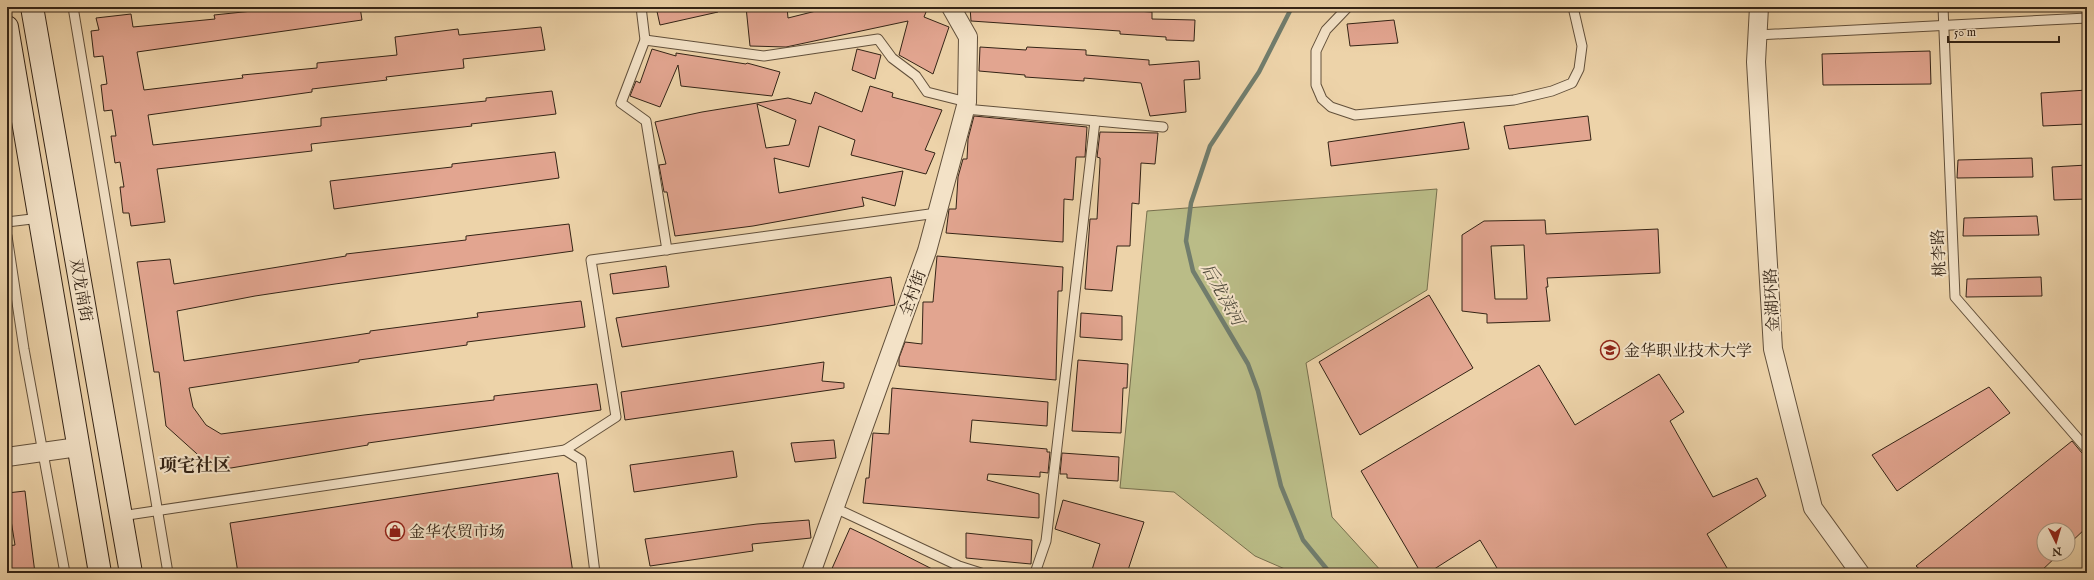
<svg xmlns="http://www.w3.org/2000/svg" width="2094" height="580" viewBox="0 0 2094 580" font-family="'IM FELL English','Noto Serif SC',serif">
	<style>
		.green { fill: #babc87; stroke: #77704e }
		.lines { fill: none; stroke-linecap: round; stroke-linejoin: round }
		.stream { stroke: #717d6d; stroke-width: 4.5 }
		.building { fill: #e2a590; stroke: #342416; fill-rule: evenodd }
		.service-casing { stroke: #62503b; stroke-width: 11 }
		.minor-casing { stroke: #62503b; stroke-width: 20 }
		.secondary-casing { stroke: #342416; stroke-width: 24 }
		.service { stroke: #f3e2c7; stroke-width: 9 }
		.minor { stroke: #f3e2c7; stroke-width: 18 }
		.secondary { stroke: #f3e2c7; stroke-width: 22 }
		.labels { text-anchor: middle; stroke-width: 4; stroke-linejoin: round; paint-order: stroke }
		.street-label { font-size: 16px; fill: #342416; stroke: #f3e2c7 }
		.poi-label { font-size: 16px; fill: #342416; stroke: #f3e2c7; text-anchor: start }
		.water-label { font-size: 17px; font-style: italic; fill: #4d493a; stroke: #f3e2c7 }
		.quarter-label { font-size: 18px; font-weight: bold; fill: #342416; stroke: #f3e2c7 }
	</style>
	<rect width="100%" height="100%" fill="#edd3a9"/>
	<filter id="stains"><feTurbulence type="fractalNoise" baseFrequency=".005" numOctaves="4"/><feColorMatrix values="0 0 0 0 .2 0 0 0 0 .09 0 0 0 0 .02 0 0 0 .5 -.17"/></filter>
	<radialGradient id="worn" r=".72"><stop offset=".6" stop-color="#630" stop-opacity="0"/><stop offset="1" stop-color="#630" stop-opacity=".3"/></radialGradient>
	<polygon class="green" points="1437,189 1427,290 1306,363 1332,517 1383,573 1294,573 1255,556 1174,492 1120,488 1147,211"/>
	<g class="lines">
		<polyline class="stream" points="1292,7 1259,72 1210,146 1191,203 1186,241 1193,271 1248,364 1258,391 1281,486 1303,540 1330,573"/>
	</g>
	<g class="building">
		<polygon points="291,7 360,7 362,20 137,52 144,90 243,78 242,75 317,68 317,63 397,55 395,37 458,29 459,35 541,27 545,50 463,59 464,68 386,77 387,80 312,89 312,92 148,115 153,145 321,126 321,118 486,101 486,98 552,91 556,114 471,124 472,126 311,144 312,151 157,169 165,222 131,226 129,213 123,213 120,187 124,187 120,162 115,163 111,136 116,136 112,110 104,111 101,85 107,84 103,56 94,57 91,31 99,30 96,18 131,14 133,27 215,19 214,15"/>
		<polygon points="656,7 718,7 718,12 660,25"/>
		<polygon points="746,7 787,7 788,18 832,7 928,7 924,17 949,27 933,74 899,55 908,21 786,47 750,46"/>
		<polygon points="970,7 1105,7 1105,9 1152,12 1152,19 1195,20 1194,41 1166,40 1166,37 1120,34 1120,31 971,21"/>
		<polygon points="1394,20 1398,43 1350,46 1347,24"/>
		<polygon points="980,47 1026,50 1027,47 1086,50 1086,55 1149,60 1149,65 1199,61 1200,79 1184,80 1186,112 1150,116 1141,83 1084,78 1084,81 1025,77 1025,75 979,71"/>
		<polygon points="652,49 676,56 676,53 746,64 747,63 780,72 772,96 681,86 678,65 660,107 630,96 636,81 640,83"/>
		<polygon points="857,49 881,55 875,79 852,70"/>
		<polygon points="1930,51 1931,84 1823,85 1822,54"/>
		<path d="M870 86 893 93 892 97 942 110 925 150 935 153 926 174 851 155 855 140 819 126 809 167 774 158 779 193 903 171 895 206 862 197 864 206 753 226 675 236 667 192H664L659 165 666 164 655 122 702 112 788 98 811 104 815 92 862 112ZM757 104 796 120 789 145 766 148Z"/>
		<polygon points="2087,90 2087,124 2043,126 2041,93"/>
		<polygon points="974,116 1087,127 1085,157 1076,157 1073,200 1064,199 1063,242 946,233 949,209 956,209 958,177 963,159 967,159 968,139"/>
		<polygon points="1588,116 1591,140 1509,149 1504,126"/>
		<polygon points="1464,122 1469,149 1331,166 1328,142"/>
		<polygon points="1100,132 1158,133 1155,164 1141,163 1139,204 1132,203 1130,246 1117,246 1112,291 1085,289 1090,219 1097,219 1100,163 1100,158 1097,157"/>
		<polygon points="555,152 559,178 334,209 330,181 452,167 452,164"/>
		<polygon points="2032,158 2033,177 1957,178 1958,160"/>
		<polygon points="2087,165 2087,199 2054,200 2052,167"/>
		<polygon points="2037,216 2039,235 1963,236 1964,218"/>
		<path d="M1545 220 1546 234 1658 229 1660 273 1547 278 1548 287H1546L1550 321 1487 323V314L1462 311V235L1484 221ZM1524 245 1527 299H1495L1491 246Z"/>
		<polygon points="569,224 573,251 335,284 255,296 177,311 184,361 370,333 370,331 478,317 477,313 581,301 585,327 467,342 467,345 359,360 359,362 189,388 193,407 206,425 221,434 364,415 494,400 494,396 597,384 601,410 368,443 368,445 225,469 206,462 166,426 159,372 154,372 137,262 170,259 174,284 346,256 346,254 466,240 466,236"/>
		<polygon points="937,256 1063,267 1062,291 1058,291 1056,380 899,366 899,358 905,342 922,344 923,302 933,302"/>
		<polygon points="666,266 669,287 613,294 610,274"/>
		<polygon points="891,277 895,305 771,325 622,347 616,318"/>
		<polygon points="2041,277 2042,296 1966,297 1967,279"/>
		<polygon points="1429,295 1473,368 1360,435 1319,362"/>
		<polygon points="1081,313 1122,316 1122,340 1080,337"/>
		<polygon points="1078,360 1128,364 1127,388 1123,388 1121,433 1072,431"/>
		<polygon points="824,362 822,381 844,383 844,388 625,420 621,392"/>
		<polygon points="1539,365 1575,425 1659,374 1684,412 1670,421 1713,497 1757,478 1766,496 1707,534 1730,573 1500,573 1480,540 1428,573 1421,573 1361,471"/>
		<polygon points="1989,387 2010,413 1897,491 1872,455"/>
		<polygon points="892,388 1048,402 1047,426 972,420 970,442 1047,449 1047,452 1050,452 1048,473 1040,472 1040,477 988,474 987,480 1039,494 1039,518 863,503 866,478 869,478 873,433 889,434"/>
		<polygon points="834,440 836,458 795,462 791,443"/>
		<polygon points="2072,441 2082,453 2087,455 2087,527 2068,545 2068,530 2044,530 2044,554 2059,554 2039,573 1924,573 1916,566"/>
		<polygon points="733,451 737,477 634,492 630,465"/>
		<polygon points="1062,453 1119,457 1118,481 1067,478 1067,474 1060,474"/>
		<polygon points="558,473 573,573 238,573 230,523"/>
		<polygon points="25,491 31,542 35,573 19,573 18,570 7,572 7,546 15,545 10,514 7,515 7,493"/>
		<polygon points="1063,500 1144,522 1127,573 1091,573 1100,544 1055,529"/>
		<polygon points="809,520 811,538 752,544 753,551 650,566 645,539 757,524"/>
		<polygon points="850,528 871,538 940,573 830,573"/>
		<polygon points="966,533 1032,540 1031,564 966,558"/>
	</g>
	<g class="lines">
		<defs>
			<g id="service">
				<polyline points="73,7 168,573"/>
				<polyline points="641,7 645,40 621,103 646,121 667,250"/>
				<polyline points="1348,7 1326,30 1316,51 1316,85 1322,99 1331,107 1355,115 1514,100 1552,91 1572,83 1579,69 1582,46 1573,7"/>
				<polyline points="1943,7 1955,297 2087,449"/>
				<polyline points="1757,35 2087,18"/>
				<polyline points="645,40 764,56 878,39 892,58 916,76 927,92 967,102"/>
				<polyline points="965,109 1163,127"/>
				<polyline points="7,222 40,218"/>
				<polyline points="7,236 24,349 65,573"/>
				<polyline points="565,450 616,417 591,260 937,213"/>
				<polyline points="835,508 959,566 981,573"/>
				<polyline points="121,516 565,450 581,460 595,573"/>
				<polyline points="1035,573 1046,541 1095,121"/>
			</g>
			<g id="minor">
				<polyline points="1759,7 1756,62 1773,349 1813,508 1860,573"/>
				<polyline points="7,457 78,447"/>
				<polyline points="811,573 927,251 967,102 968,37 951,7"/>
			</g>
			<g id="secondary">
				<polyline points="32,7 131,573"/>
				<polyline points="7,27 100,573"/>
			</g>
		</defs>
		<use href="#service" class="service-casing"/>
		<use href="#minor" class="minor-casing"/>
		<use href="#secondary" class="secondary-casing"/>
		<use href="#service" class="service"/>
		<use href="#minor" class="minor"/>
		<use href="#secondary" class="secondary"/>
	</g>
	<defs>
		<symbol id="university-ring" viewBox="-11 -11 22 22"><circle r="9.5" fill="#f3e2c7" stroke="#8f2418" stroke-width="1.5"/><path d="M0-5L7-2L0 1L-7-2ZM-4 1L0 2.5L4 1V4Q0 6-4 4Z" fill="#8f2418"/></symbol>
		<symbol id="shop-ring" viewBox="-11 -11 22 22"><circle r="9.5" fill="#f3e2c7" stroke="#8f2418" stroke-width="1.5"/><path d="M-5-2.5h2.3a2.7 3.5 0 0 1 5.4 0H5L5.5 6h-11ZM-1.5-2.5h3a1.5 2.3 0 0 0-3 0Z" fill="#8f2418"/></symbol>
	</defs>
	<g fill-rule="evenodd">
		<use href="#university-ring" x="1599" y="339" width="22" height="22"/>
		<use href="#shop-ring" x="384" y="520" width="22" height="22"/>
	</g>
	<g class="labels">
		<g class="street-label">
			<text transform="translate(1938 253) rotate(-93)" y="6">桃李路</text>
			<text transform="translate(82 290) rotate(80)" y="6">双龙南街</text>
			<text transform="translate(912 293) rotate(-70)" y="6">全村街</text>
			<text transform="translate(1771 300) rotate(-93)" y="6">金湖环路</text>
		</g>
		<g class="poi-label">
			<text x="1624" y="356">金华职业技术大学</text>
			<text x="409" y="537">金华农贸市场</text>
		</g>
		<g class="water-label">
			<text transform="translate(1223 294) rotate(61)" y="6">后龙渎河</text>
		</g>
		<g class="quarter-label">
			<text x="195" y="471">项宅社区</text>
		</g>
	</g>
	<rect width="2094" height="580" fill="none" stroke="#edd3a9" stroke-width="24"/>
	<rect x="8" y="8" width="2078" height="564" fill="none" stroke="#342416" stroke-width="2"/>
	<rect x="12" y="12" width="2070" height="556" fill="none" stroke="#342416"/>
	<g transform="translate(2056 542) rotate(175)"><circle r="19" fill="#f3e2c7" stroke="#a79680"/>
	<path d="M0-3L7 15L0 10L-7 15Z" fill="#8f2418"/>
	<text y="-6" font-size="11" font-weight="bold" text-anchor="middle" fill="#342416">N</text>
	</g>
	<path d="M1948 36v6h111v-6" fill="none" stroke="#342416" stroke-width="2"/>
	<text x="1954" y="36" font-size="12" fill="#342416" stroke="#f3e2c7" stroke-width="3" paint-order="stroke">50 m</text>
	<rect width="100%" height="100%" filter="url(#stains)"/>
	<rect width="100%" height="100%" fill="url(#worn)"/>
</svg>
